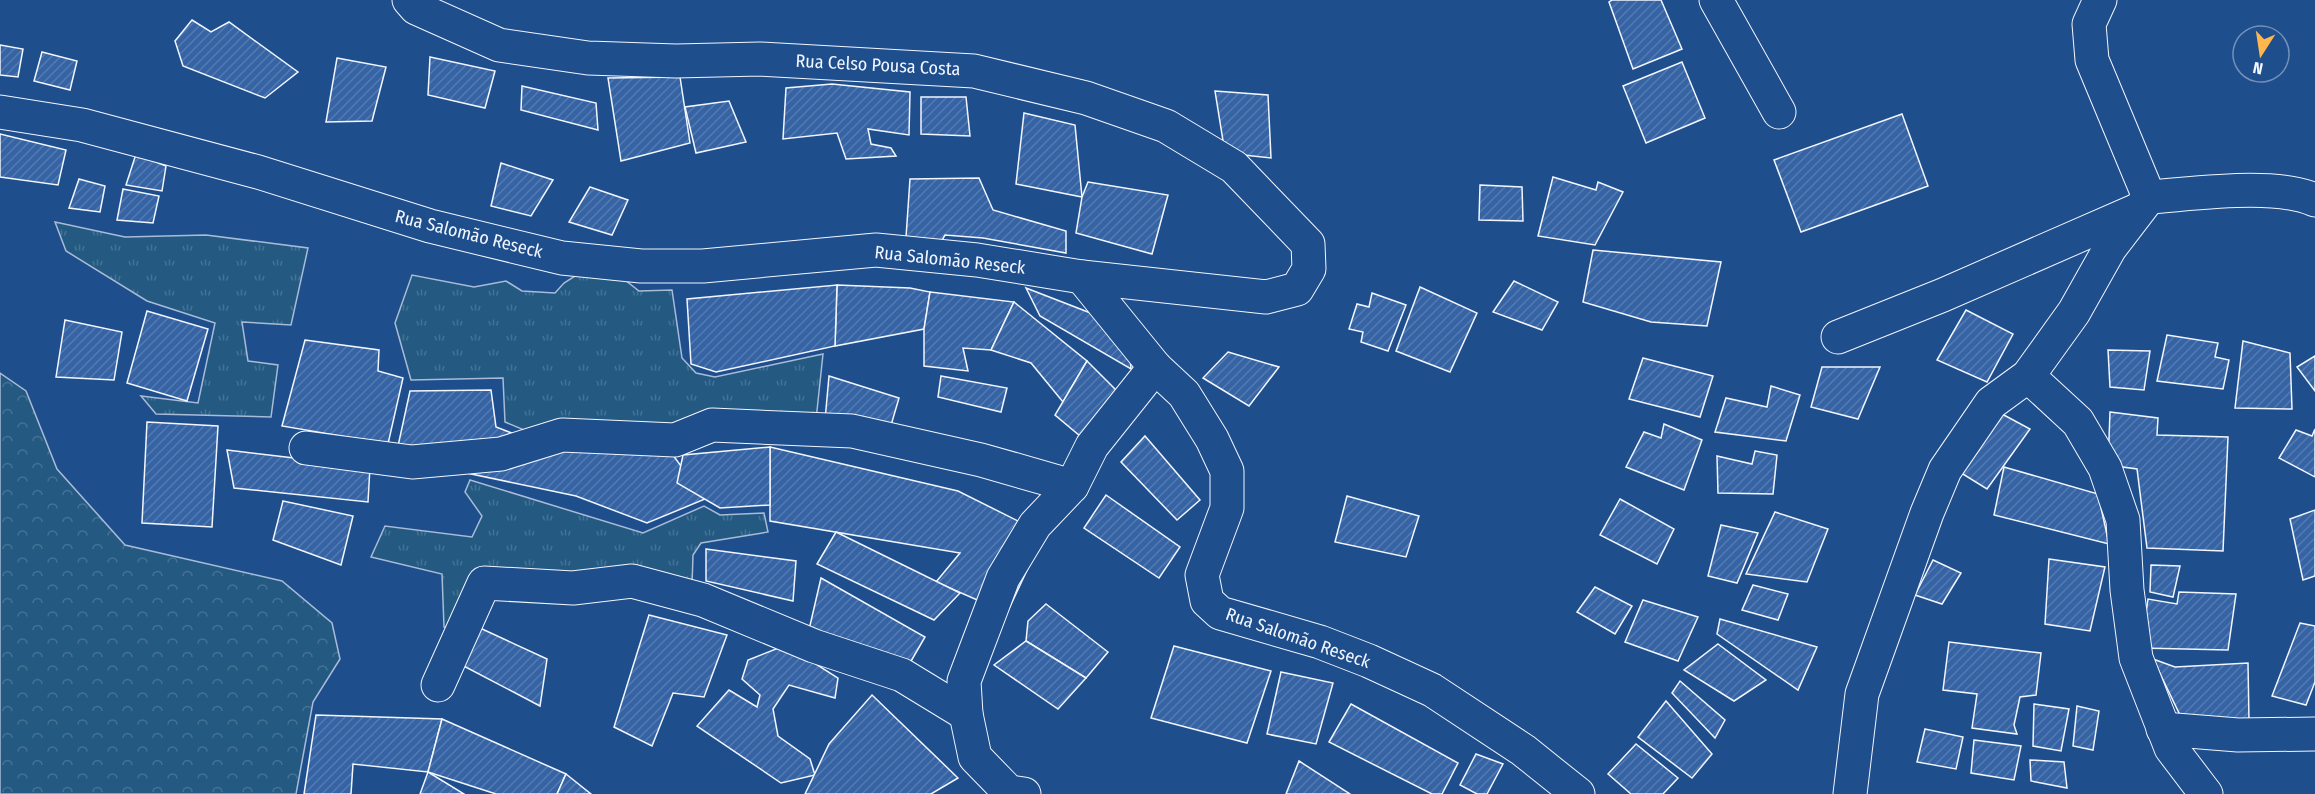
<svg xmlns="http://www.w3.org/2000/svg" width="2315" height="794" viewBox="0 0 2315 794" font-family="'Fira Sans Condensed',sans-serif">
	<style>
		.grass { fill: url(#grass-tufts); stroke: #a8bbd7; stroke-width: 1.5 }
		.forest { fill: url(#forest-crowns); stroke: #a8bbd7; stroke-width: 1.5 }
		.building { fill: url(#building-hatch); stroke: #f2f6ff; stroke-width: 1.5 }
		.lines { fill: none; stroke-linecap: round; stroke-linejoin: round }
		.street-casing { stroke: #f2f6ff; stroke-width: 35 }
		.street { stroke: #1f4e8c; stroke-width: 33 }
		.labels { text-anchor: middle; stroke-width: 4.5; stroke-linejoin: round; paint-order: stroke }
		.street-label { font-size: 18px; fill: #f2f6ff; stroke: #1f4e8c }
	</style>
	<defs>
		<pattern id="grass-tufts" width="24" height="20" patternUnits="userSpaceOnUse" patternTransform="scale(1.5)"><rect width="24" height="20" fill="#245a82"/><path d="M3 7l-1-3M5 7V3M7 7l1-3M15 17l-1-3M17 17v-4M19 17l1-3" fill="none" stroke="#447295"/></pattern>
		<pattern id="forest-crowns" width="20" height="18" patternUnits="userSpaceOnUse" patternTransform="scale(1.5)"><rect width="20" height="18" fill="#245a82"/><path d="M2 6a3 3 0 1 1 6 0M12 15a3 3 0 1 1 6 0" fill="none" stroke="#447295"/></pattern>
		<pattern id="building-hatch" width="6" height="6" patternUnits="userSpaceOnUse" patternTransform="scale(1.5)"><rect width="6" height="6" fill="#3563a3"/><path d="M-1 1l2-2M0 6l6-6M5 7l2-2" fill="none" stroke="#537ab1"/></pattern>
	</defs>
	<rect width="100%" height="100%" fill="#1f4e8c"/>
	<g class="grass">
		<polygon points="55,222 125,237 206,235 308,248 291,325 242,322 248,361 278,365 271,417 156,414 141,396 198,403 215,323 147,301 66,251"/>
		<polygon points="589,267 616,273 639,291 672,290 682,358 696,373 715,377 823,354 816,420 675,430 536,435 505,422 503,378 411,380 395,323 412,275 474,287 506,281 522,291 555,293 564,283"/>
		<polygon points="470,480 643,533 704,506 720,515 764,513 768,532 701,543 693,555 692,586 479,574 455,632 444,627 442,574 371,557 385,526 472,537 482,516 465,492"/>
	</g>
	<polygon class="forest" points="0,373 26,391 57,469 125,545 282,581 332,623 340,659 313,702 296,794 0,794"/>
	<g class="building">
		<polygon points="1612,0 1661,0 1682,49 1633,69 1609,2"/>
		<polygon points="192,20 211,32 229,22 298,72 265,98 183,66 175,41"/>
		<polygon points="0,45 23,49 18,77 0,75"/>
		<polygon points="42,52 77,61 70,90 34,81"/>
		<polygon points="430,57 495,71 485,108 428,95"/>
		<polygon points="337,58 386,67 372,121 326,122"/>
		<polygon points="1682,62 1705,118 1646,143 1623,86"/>
		<polygon points="680,77 690,143 621,161 608,78"/>
		<polygon points="832,84 910,92 909,135 868,129 871,144 891,148 896,156 846,159 837,133 783,139 786,88"/>
		<polygon points="522,86 596,103 598,130 521,110"/>
		<polygon points="1215,91 1268,95 1271,158 1225,153"/>
		<polygon points="921,97 966,97 970,136 921,134"/>
		<polygon points="729,101 746,142 696,153 685,107"/>
		<polygon points="1024,113 1075,125 1082,197 1016,184"/>
		<polygon points="1902,114 1928,186 1801,232 1774,160"/>
		<polygon points="0,134 66,150 58,185 0,177"/>
		<polygon points="136,154 166,166 162,191 126,185"/>
		<polygon points="501,163 553,180 531,216 491,206"/>
		<polygon points="1553,177 1596,190 1598,182 1623,192 1595,245 1538,236"/>
		<polygon points="979,178 993,210 1066,231 1066,253 983,238 945,235 934,254 905,252 910,179"/>
		<polygon points="79,179 105,186 100,212 69,208"/>
		<polygon points="1088,182 1168,195 1152,254 1076,233 1082,197"/>
		<polygon points="1480,185 1522,187 1523,221 1479,220"/>
		<polygon points="590,187 628,200 612,235 569,222"/>
		<polygon points="123,189 159,196 153,223 117,220"/>
		<polygon points="1593,250 1721,262 1707,326 1651,322 1583,302"/>
		<polygon points="1514,281 1558,302 1542,330 1493,312"/>
		<polygon points="837,285 910,288 930,292 924,329 835,346"/>
		<polygon points="837,285 835,346 716,372 691,364 687,299"/>
		<polygon points="1420,287 1477,313 1450,372 1396,351"/>
		<polygon points="1026,288 1106,319 1129,340 1131,369 1040,316"/>
		<polygon points="930,292 1014,302 991,350 963,348 968,371 924,366 924,329"/>
		<polygon points="1372,293 1406,305 1388,351 1361,342 1363,332 1349,329 1357,304 1369,307"/>
		<polygon points="1014,302 1087,361 1063,402 1031,363 991,350"/>
		<polygon points="1966,310 2013,334 1987,382 1937,360"/>
		<polygon points="147,311 208,329 187,401 127,383"/>
		<polygon points="65,320 122,332 114,380 56,377"/>
		<polygon points="2167,335 2218,343 2215,357 2229,360 2223,389 2157,381"/>
		<polygon points="305,340 379,350 378,371 403,378 388,444 282,426"/>
		<polygon points="2243,341 2290,353 2292,409 2235,408"/>
		<polygon points="2108,350 2150,351 2144,390 2110,387"/>
		<polygon points="1228,352 1279,367 1249,406 1203,378"/>
		<polygon points="2315,356 2315,391 2297,367"/>
		<polygon points="1643,358 1713,376 1700,417 1629,399"/>
		<polygon points="1087,361 1128,402 1092,446 1055,415"/>
		<polygon points="1822,367 1880,367 1858,419 1811,407"/>
		<polygon points="829,376 899,398 887,439 824,431"/>
		<polygon points="941,376 1007,388 1001,412 938,397"/>
		<polygon points="1771,386 1800,395 1786,441 1715,432 1726,398 1767,407"/>
		<polygon points="491,390 496,427 556,450 670,451 705,499 647,523 576,496 457,471 398,446 410,391"/>
		<polygon points="2110,412 2158,418 2157,435 2228,437 2223,551 2147,548 2137,469 2108,465"/>
		<polygon points="2002,414 2030,429 1987,489 1958,471"/>
		<polygon points="147,422 218,426 212,527 142,523"/>
		<polygon points="1664,424 1702,440 1684,490 1626,467 1644,432 1661,438"/>
		<polygon points="2315,429 2315,477 2279,458 2296,430 2312,436"/>
		<polygon points="1145,436 1200,500 1177,520 1121,462"/>
		<polygon points="770,447 958,491 1044,534 1007,613 936,582 960,553 770,521"/>
		<polygon points="770,447 770,505 720,508 677,483 683,455"/>
		<polygon points="227,450 370,467 368,502 234,488"/>
		<polygon points="1755,451 1777,455 1773,494 1718,493 1717,456 1752,464"/>
		<polygon points="2004,467 2098,494 2109,544 1994,515"/>
		<polygon points="1106,495 1180,547 1159,578 1084,528"/>
		<polygon points="1347,496 1419,516 1406,557 1335,542"/>
		<polygon points="1620,499 1674,529 1657,564 1600,535"/>
		<polygon points="283,501 353,516 341,565 273,540"/>
		<polygon points="2315,510 2315,576 2303,580 2290,519"/>
		<polygon points="1775,512 1828,529 1807,582 1746,574"/>
		<polygon points="1721,525 1758,533 1737,583 1708,576"/>
		<polygon points="836,532 960,593 934,620 817,564"/>
		<polygon points="706,549 796,561 793,601 706,581"/>
		<polygon points="2049,559 2105,567 2090,631 2045,624"/>
		<polygon points="1933,560 1961,573 1942,604 1915,595"/>
		<polygon points="2151,565 2180,566 2173,597 2150,592"/>
		<polygon points="821,578 925,637 903,675 808,634"/>
		<polygon points="1753,585 1788,594 1778,620 1742,610"/>
		<polygon points="1595,587 1632,606 1615,634 1577,612"/>
		<polygon points="2179,592 2236,594 2228,650 2141,648 2148,599 2177,604"/>
		<polygon points="1643,600 1698,617 1678,661 1625,642"/>
		<polygon points="1046,604 1108,652 1086,678 1026,641 1028,621"/>
		<polygon points="649,615 727,635 704,697 673,693 652,746 614,727"/>
		<polygon points="1720,619 1817,647 1798,690 1717,634"/>
		<polygon points="467,622 547,659 540,706 458,663"/>
		<polygon points="2300,623 2315,626 2315,682 2306,705 2272,696"/>
		<polygon points="1026,641 1086,678 1058,709 994,665"/>
		<polygon points="1949,642 2041,653 2036,695 2020,697 2014,725 2017,734 1972,728 1977,694 1943,690"/>
		<polygon points="1718,644 1766,680 1734,701 1684,670"/>
		<polygon points="786,645 838,678 835,698 789,685 773,709 778,736 810,759 815,775 781,783 697,726 729,690 757,707 760,695 742,679 748,660"/>
		<polygon points="1174,646 1271,671 1247,743 1151,718"/>
		<polygon points="2153,659 2175,667 2248,663 2249,721 2180,715"/>
		<polygon points="1281,672 1333,683 1316,744 1267,734"/>
		<polygon points="1680,681 1725,720 1715,738 1672,693"/>
		<polygon points="872,695 958,778 931,794 805,794 829,744"/>
		<polygon points="1666,701 1712,754 1692,778 1638,737"/>
		<polygon points="1351,704 1458,763 1442,794 1432,794 1329,742"/>
		<polygon points="2034,704 2069,709 2061,751 2033,746"/>
		<polygon points="2077,706 2099,711 2093,750 2073,746"/>
		<polygon points="316,715 442,719 428,772 353,764 351,794 304,794"/>
		<polygon points="442,719 566,774 557,794 496,794 428,772"/>
		<polygon points="1925,729 1963,737 1956,769 1917,762"/>
		<polygon points="1974,740 2021,746 2014,780 1971,773"/>
		<polygon points="1636,744 1678,778 1663,794 1631,794 1608,774"/>
		<polygon points="1476,754 1503,764 1487,794 1477,794 1460,785"/>
		<polygon points="2030,760 2064,762 2067,788 2031,781"/>
		<polygon points="1299,761 1350,794 1286,794"/>
		<polygon points="428,772 464,794 420,794"/>
		<polygon points="566,774 591,794 557,794"/>
	</g>
	<g class="lines">
		<defs>
			<g id="street">
				<polyline points="1716,0 1779,112"/>
				<polyline points="2100,0 2089,24 2092,60 2149,197"/>
				<polyline points="0,112 82,125 258,172 430,226 562,258 641,266 703,266 876,250 977,260 1082,277 1266,297 1297,289 1309,269 1308,244 1234,167 1166,126 1086,98 974,71 760,59 676,61 588,58 499,45 416,8 409,0"/>
				<path d="M2149 197C2194 194 2275 182 2315 200"/>
				<polyline points="1082,277 1155,367 1184,394 1212,439 1227,471 1227,508 1202,575 1207,601 1220,613 1320,642 1369,661 1432,690 1523,750 1578,794"/>
				<polyline points="1838,337 1943,295 2135,211"/>
				<polyline points="2028,376 2078,422 2105,468 2123,520 2127,590 2136,658 2171,748 2206,794"/>
				<polyline points="306,448 412,462 501,454 562,435 675,440 712,425 852,431 981,460 1072,486 1035,525 1003,578 964,681 966,714 975,757 1009,792 1024,794"/>
				<polyline points="1072,486 1092,446 1155,367"/>
				<polyline points="438,685 484,583 573,588 632,581 703,600 814,646 902,675 966,714"/>
				<polyline points="2163,729 2238,735 2315,734"/>
				<polyline points="1850,794 1862,694 1927,513 1945,470 1991,403 2028,376 2074,312 2110,248 2149,197"/>
			</g>
		</defs>
		<use href="#street" class="street-casing"/>
		<use href="#street" class="street"/>
	</g>
	<g class="labels">
		<g class="street-label">
			<text transform="translate(878 65) rotate(3)" y="6">Rua Celso Pousa Costa</text>
			<text transform="translate(469 234) rotate(14)" y="6">Rua Salomão Reseck</text>
			<text transform="translate(950 260) rotate(6)" y="6">Rua Salomão Reseck</text>
			<text transform="translate(1298 638) rotate(19)" y="6">Rua Salomão Reseck</text>
		</g>
	</g>
	<g transform="translate(2261 54) rotate(192)"><circle r="28" fill="#1f4e8c" stroke="#7391ba" stroke-width="1.5"/>
	<path d="M0-4.5L10 22L0 15L-10 22Z" fill="#ffb74d"/>
	<text y="-9" font-size="16" font-weight="bold" text-anchor="middle" fill="#f2f6ff">N</text>
	</g>
</svg>
